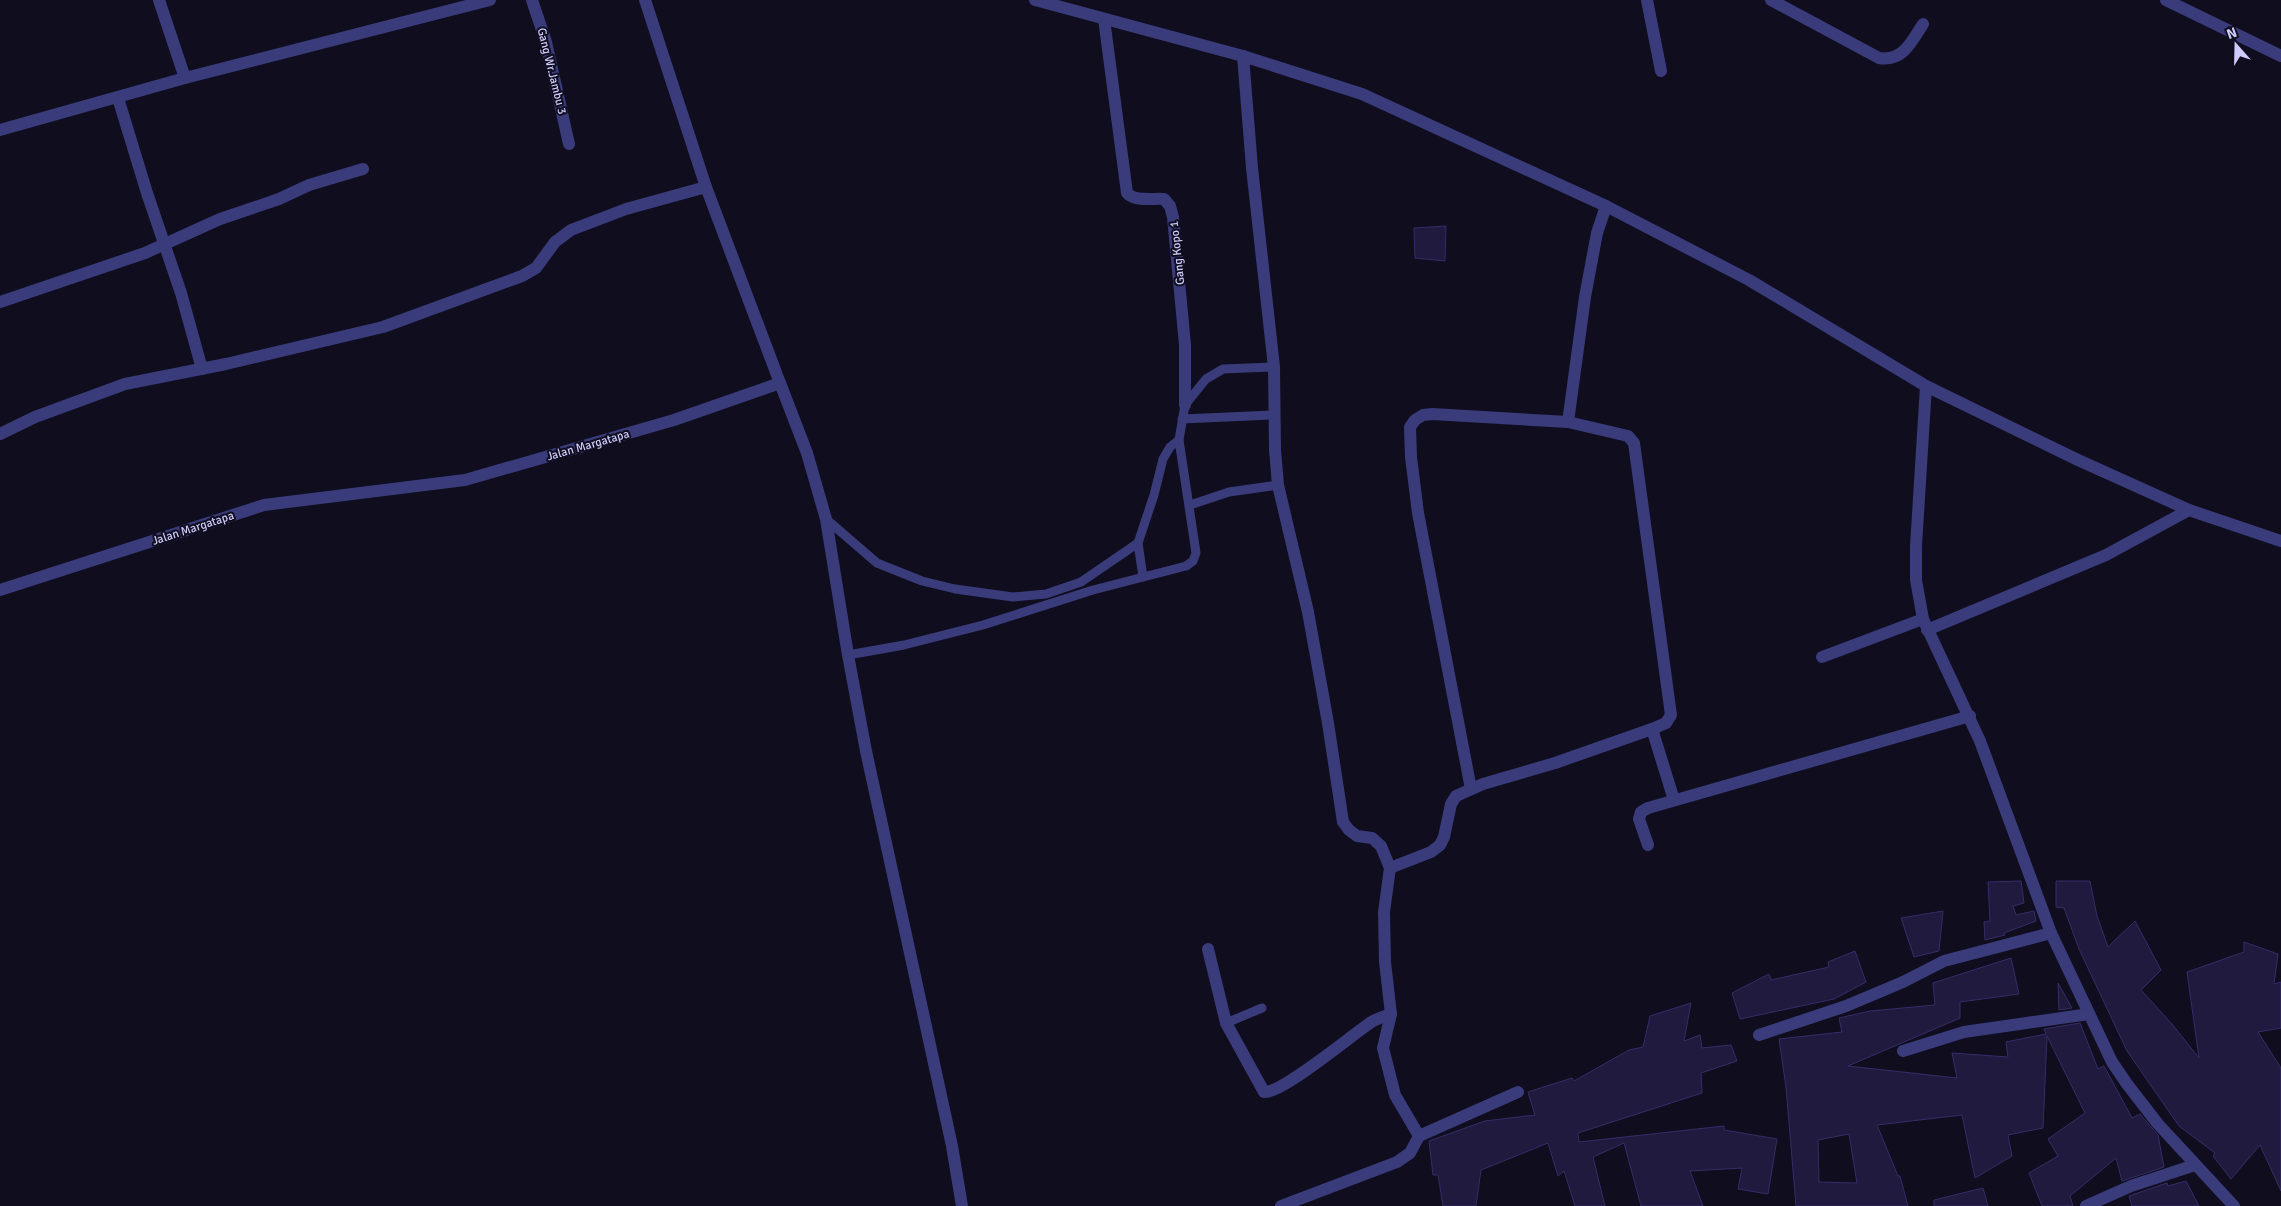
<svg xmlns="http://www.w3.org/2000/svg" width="2281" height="1206" viewBox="0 0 2281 1206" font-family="Signika,sans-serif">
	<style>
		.building { fill: #1f1a3e; stroke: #362d69; fill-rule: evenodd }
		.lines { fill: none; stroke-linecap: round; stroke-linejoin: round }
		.lane { stroke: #3a3b7b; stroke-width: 9 }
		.street { stroke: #3a3b7b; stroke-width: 12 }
		.labels { text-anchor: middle; stroke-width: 4; stroke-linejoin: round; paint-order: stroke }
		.street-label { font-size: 12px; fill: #cfccfd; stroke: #0f0d1e }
	</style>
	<rect width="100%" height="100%" fill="#0f0d1e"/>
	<g class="building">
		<polygon points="1446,226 1445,261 1415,258 1414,228"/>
		<polygon points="2021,881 2024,903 2013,906 2016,915 2034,911 2036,921 2004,933 2005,935 1985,940 1984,922 1990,921 1988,882"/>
		<polygon points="2056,881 2090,881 2097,916 2108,947 2135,921 2161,970 2141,990 2172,1024 2199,1058 2187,972 2244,952 2244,942 2278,954 2274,984 2281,982 2281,1028 2258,1032 2281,1068 2281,1191 2260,1145 2231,1179 2213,1156 2215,1153 2179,1126 2127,1051 2079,949 2064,908 2056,907"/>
		<polygon points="1943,911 1939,951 1914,957 1901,918"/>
		<polygon points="1855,951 1866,982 1834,999 1740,1019 1732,993 1769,974 1771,980 1829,967 1828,962"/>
		<path d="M2011 958 2019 994 1960 1002V1018L1848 1066 1957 1078 1952 1053 2008 1057 2006 1042 2046 1034 2044 1029 2080 1023 2098 1069 2104 1066 2132 1118 2140 1114 2158 1135 2164 1167 2122 1181 2116 1158 2070 1196 2073 1206H2042L2029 1173 2058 1156 2048 1139 2085 1113 2047 1036 2043 1128 2008 1135 2012 1156 1975 1178 1962 1115 1877 1125 1898 1176H1900L1908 1206H1796L1786 1087 1779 1039 1842 1032 1839 1018 1870 1011 1935 1005 1933 983ZM1849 1134 1857 1183 1819 1182 1818 1140Z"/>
		<polygon points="2058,983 2072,1008 2059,1010"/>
		<polygon points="1691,1003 1684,1041 1700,1035 1702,1048 1731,1045 1737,1061 1701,1073 1702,1093 1578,1133 1579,1142 1724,1126 1724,1130 1777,1139 1768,1194 1738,1189 1742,1168 1690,1171 1703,1206 1641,1206 1624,1143 1593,1157 1605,1206 1575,1206 1564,1171 1558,1176 1548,1143 1481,1170 1476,1206 1443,1206 1438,1175 1433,1175 1429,1141 1485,1121 1535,1115 1528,1092 1572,1078 1574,1081 1629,1050 1643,1047 1650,1016"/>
		<polygon points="2186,1181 2199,1206 2132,1206 2129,1196 2167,1183 2168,1186"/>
		<polygon points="1983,1188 1988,1206 1934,1206 1934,1200"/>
	</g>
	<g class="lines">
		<g class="lane">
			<polyline points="1182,419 1274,415"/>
			<polyline points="1190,505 1229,492 1278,485"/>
			<polyline points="826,519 877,563 922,581 955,589 1013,597 1046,594 1081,582 1138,543 1154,495 1163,459 1170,447 1179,440 1185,405 1206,379 1223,369 1274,367"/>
			<polyline points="1138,543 1143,577"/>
			<polyline points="848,655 904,645 983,625 1093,590 1186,566 1193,561 1196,553 1179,440"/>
			<polyline points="1226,1023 1262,1008"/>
		</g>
		<g class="street">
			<polyline points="159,0 185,78"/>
			<polyline points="532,0 546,42 569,144"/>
			<polyline points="1035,0 1243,56 1362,94 1606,206 1749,280 1926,386 2078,460 2189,510 2281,541"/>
			<polyline points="1647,0 1661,71"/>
			<path d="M1771 0 1879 58C1903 62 1912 41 1923 24"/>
			<polyline points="2166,0 2281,56"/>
			<path d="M1104 19 1127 193C1135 202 1153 198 1164 199L1170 206 1173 217 1185 345V405"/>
			<polyline points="1243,56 1252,168 1274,367 1275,450 1278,485 1308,612 1328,723 1343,822 1349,830 1357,836 1372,838 1381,846 1390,868 1384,912 1385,962 1391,1014 1383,1048 1395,1095 1419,1136"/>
			<polyline points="118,98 147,193 181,293 202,369"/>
			<polyline points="0,130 185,78 490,0"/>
			<polyline points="0,302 145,253 220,219 279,199 309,185 363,169"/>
			<polyline points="780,383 807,453 826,519 848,655 866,751 952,1146 962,1206"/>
			<polyline points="1926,386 1916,546 1916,580 1923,619 1980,741 2051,933 2112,1062 2127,1084 2158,1124 2234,1206"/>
			<polyline points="1568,422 1585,297 1597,233 1606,206"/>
			<polyline points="0,434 35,417 125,384 226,364 383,327 522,276 536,268 555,242 571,230 626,209 706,187"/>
			<polyline points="0,590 264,505 465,480 674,420 780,383 706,187 645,0"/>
			<polyline points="1927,630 2106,555 2189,510"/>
			<polyline points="1822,657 1923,619"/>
			<polyline points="1652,729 1674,800"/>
			<polyline points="1648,845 1639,819 1641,812 1648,808 1970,716"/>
			<polyline points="1390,868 1431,852 1440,845 1444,837 1451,804 1456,796 1483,784 1555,763 1652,729 1666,723 1671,715 1634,443 1628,436 1568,422 1432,414 1423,415 1415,420 1410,427 1411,457 1418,513 1471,789"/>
			<path d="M1208 949 1226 1023 1264 1092C1282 1094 1354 1033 1373 1021 1379 1018 1385 1016 1391 1014"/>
			<polyline points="1759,1035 1846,1006 1903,982 1944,961 2051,933"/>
			<polyline points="1903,1051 1964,1032 2089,1014"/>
			<polyline points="1281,1206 1397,1162 1410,1153 1419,1136 1518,1092"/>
			<polyline points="2086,1206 2131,1186 2195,1165"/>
		</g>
	</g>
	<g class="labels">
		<g class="street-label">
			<text transform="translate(552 71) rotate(76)" y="4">Gang Wr.Jambu 3</text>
			<text transform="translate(1177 253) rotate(-96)" y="4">Gang Kopo 1</text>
			<text transform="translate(588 445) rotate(-16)" y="4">Jalan Margatapa</text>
			<text transform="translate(193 528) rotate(-18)" y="4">Jalan Margatapa</text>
		</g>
	</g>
	<g transform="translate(2236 45) rotate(340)" stroke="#0f0d1e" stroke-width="4" paint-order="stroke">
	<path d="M0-4L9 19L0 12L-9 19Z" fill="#cfccfd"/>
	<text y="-8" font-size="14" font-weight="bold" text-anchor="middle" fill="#cfccfd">N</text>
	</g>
</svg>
